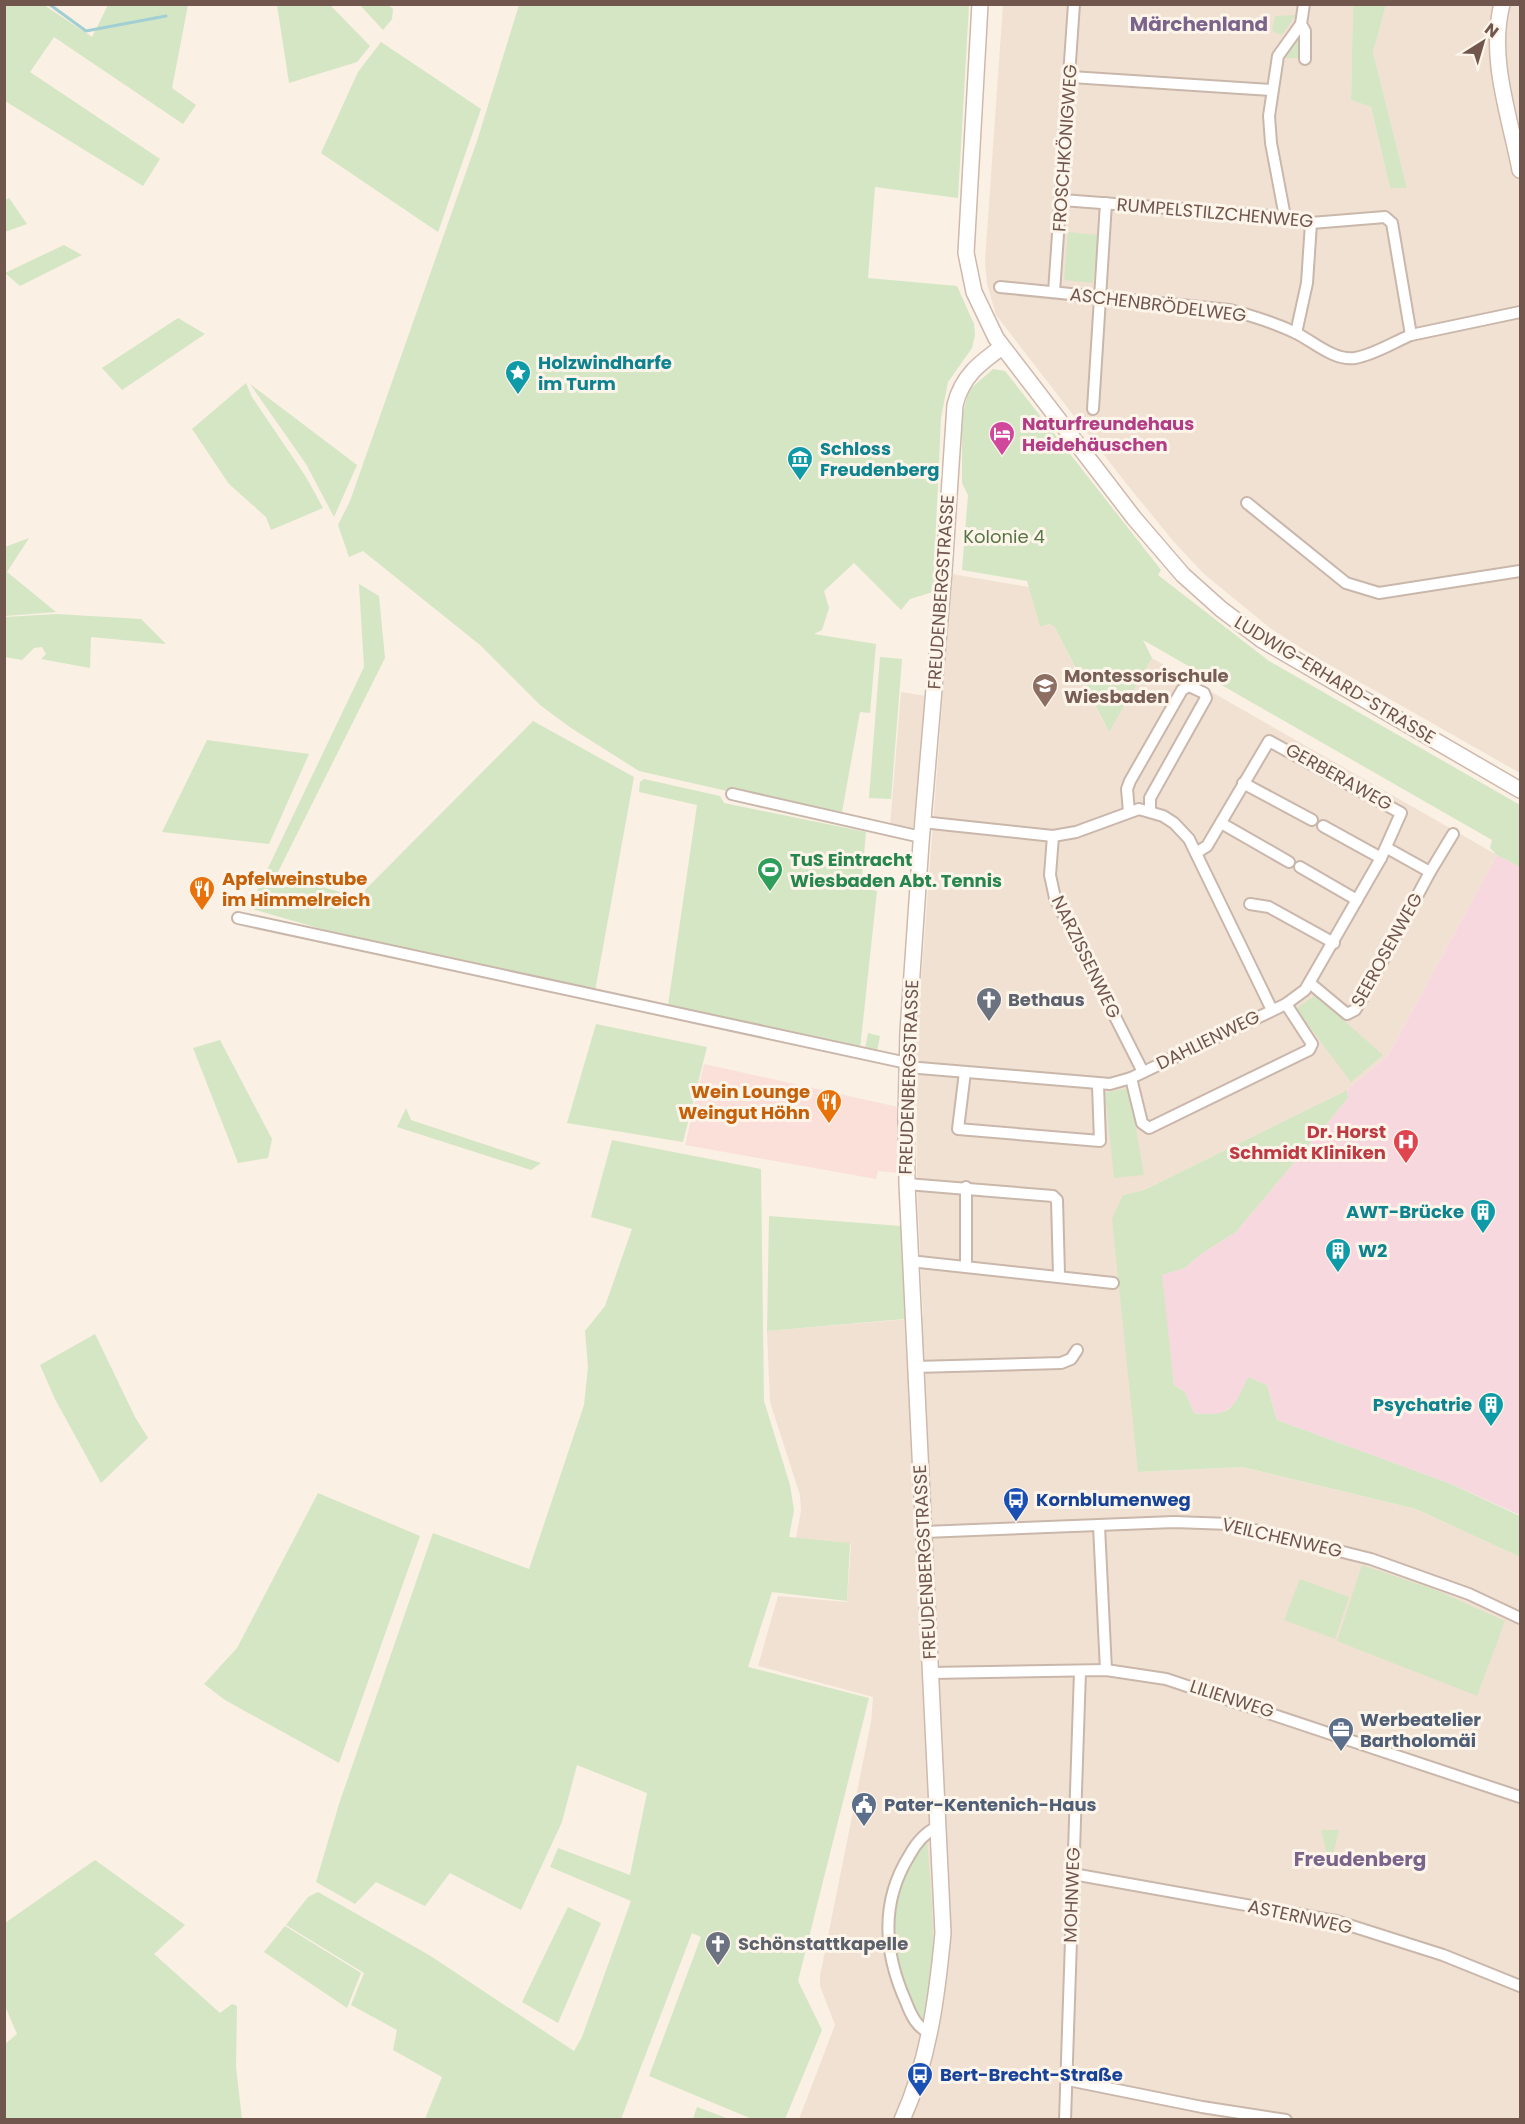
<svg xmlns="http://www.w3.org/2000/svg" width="1525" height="2124" viewBox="0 0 1525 2124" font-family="Poppins,sans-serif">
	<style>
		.residential { fill: #f1e1d3 }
		.commercial { fill: #fae0d9 }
		.medical { fill: #f7d8de }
		.green { fill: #d5e6c4 }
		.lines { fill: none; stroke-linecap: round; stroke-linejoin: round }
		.stream { stroke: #a1cfd3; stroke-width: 3 }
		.street-casing { stroke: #cab7ab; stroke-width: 14 }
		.secondary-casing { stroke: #cfb9ac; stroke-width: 18 }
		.street { stroke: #fff; stroke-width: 10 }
		.secondary { stroke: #fff; stroke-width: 15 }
		.labels { text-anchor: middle; stroke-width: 6; stroke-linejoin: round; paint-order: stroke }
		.street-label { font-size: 18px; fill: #70564c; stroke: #fdf4ea }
		.culture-label { font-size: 18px; font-weight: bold; fill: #0d838f; stroke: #fdf4ea; text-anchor: start }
		.hotel-label { font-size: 18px; font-weight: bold; fill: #b23c85; stroke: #fdf4ea; text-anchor: start }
		.park-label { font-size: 18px; fill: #577645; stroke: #fdf4ea }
		.education-label { font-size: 18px; font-weight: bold; fill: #785e54; stroke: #fdf4ea; text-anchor: start }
		.leisure-label { font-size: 18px; font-weight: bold; fill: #27864d; stroke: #fdf4ea; text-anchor: start }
		.food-label { font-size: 18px; font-weight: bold; fill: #c56008; stroke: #fdf4ea; text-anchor: start }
		.worship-label { font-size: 18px; font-weight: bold; fill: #5b616d; stroke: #fdf4ea; text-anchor: start }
		.health-label { font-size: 18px; font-weight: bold; fill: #be3a42; stroke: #fdf4ea; text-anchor: end }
		.transit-label { font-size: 18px; font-weight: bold; fill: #164399; stroke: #fdf4ea; text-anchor: start }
		.service-label { font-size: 18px; font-weight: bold; fill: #4e5e75; stroke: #fdf4ea; text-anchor: start }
		.neighbourhood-label { font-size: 20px; font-weight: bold; fill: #7b648c; stroke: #fdf4ea }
	</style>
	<rect width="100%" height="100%" fill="#faf0e4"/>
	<g class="residential">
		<polygon points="1003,5 1353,5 1351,100 1371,107 1390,188 1407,188 1373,52 1386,5 1520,5 1520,773 1312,655 1270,628 1204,574 1174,542 1125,482 996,315 987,284 985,261"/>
		<polygon points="952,574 1029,587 1040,627 1051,624 1054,626 1108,731 1152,658 1497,855 1388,1056 1347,1090 1144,1190 1123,1195 1139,1472 1241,1467 1416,1509 1520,1557 1520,2119 799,2119 835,2025 820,1986 820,1976 871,1722 873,1697 758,1666 778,1596 847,1602 851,1544 796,1538 801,1511 800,1495 770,1402 767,1331 923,1318 917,1188 916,1047"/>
		<polygon points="901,692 926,696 913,831 890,826"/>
	</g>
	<polygon class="commercial" points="704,1064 898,1107 898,1173 878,1171 876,1179 685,1145"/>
	<polygon class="medical" points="1497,855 1520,867 1520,1515 1451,1484 1277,1420 1267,1385 1248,1377 1236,1404 1219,1415 1194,1413 1185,1392 1174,1385 1161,1275 1185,1268 1201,1254 1236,1232 1348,1098 1347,1090 1388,1056"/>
	<g class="green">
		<polygon points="4,5 44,5 92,37 108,5 188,5 172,88 196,105 183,124 54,37 30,72 160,159 143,186 5,101"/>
		<polygon points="277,5 330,5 370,46 357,62 289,83"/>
		<polygon points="360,5 388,5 393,9 392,19 383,30"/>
		<polygon points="519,5 969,5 958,198 875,187 868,278 957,286 974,324 975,335 972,348 948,382 941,418 933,592 910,599 901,610 854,563 824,591 829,608 822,630 814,634 876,644 870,713 860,712 842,812 736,793 639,771 571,728 540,705 480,645 363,551 349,557 338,525 350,501 477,141"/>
		<polygon points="1353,5 1386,5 1373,52 1407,188 1390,188 1371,107 1351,100"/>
		<polygon points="1296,15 1282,35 1272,31 1275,16"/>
		<polygon points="1301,34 1302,58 1281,58"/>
		<polygon points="381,42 481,109 438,232 321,153 358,72"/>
		<polygon points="9,198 27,224 5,232 5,200"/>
		<polygon points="1068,232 1098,235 1093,283 1064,280"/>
		<polygon points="64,245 82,255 20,286 5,273"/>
		<polygon points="178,318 205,334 122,390 102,368"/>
		<polygon points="993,369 1005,371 1161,570 1158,575 1269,661 1520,805 1520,867 1497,855 1490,848 1492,840 1143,640 1152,658 1109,732 1054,626 1050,624 1040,627 1027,581 962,570 968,495 962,483 962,416 969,390"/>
		<polygon points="246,383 252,397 306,477 323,508 271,530 266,517 229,484 192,429"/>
		<polygon points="250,384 357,465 334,517 306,464"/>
		<polygon points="29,538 7,572 56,612 5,616 5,547"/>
		<polygon points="359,584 379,596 385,658 277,874 358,897 533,721 634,777 595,991 325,930 249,908 364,667"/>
		<polygon points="57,614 141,619 166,644 91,637 90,668 41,659 46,654 42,647 34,648 22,660 5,657 5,617"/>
		<polygon points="880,657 902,659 891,799 869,798"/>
		<polygon points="207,740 309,754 269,844 162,832"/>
		<polygon points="644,779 720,796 724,803 866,832 861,888 877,891 860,1049 668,1005 697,805 639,792 640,782"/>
		<polygon points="1315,995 1383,1055 1351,1082 1296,1009"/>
		<polygon points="596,1024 707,1047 683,1142 567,1123"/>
		<polygon points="868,1033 880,1036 877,1051 865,1049"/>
		<polygon points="220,1040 272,1139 268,1158 238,1163 193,1048"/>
		<polygon points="1129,1088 1144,1175 1114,1178 1105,1093"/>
		<path d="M1347 1090 1348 1098 1236 1232 1201 1254 1185 1268 1162 1275 1174 1385 1185 1392 1194 1413C1232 1417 1233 1409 1248 1377L1267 1385 1277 1420 1451 1484 1520 1516V1557L1416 1509 1242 1467 1138 1472 1112 1219 1123 1195 1144 1190Z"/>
		<polygon points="406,1108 411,1120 541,1163 531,1170 397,1127"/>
		<polygon points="612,1140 761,1169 764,1401 790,1485 794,1510 789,1537 850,1543 847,1601 772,1592 748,1667 869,1698 798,1981 822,2030 785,2119 752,2119 649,2076 701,1937 692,1933 621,2119 425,2119 442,2077 393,2050 397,2030 351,2005 364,1973 286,1925 308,1897 318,1892 429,1955 574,2051 582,2037 631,1901 550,1867 558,1848 630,1875 647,1793 577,1765 562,1822 521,1910 450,1873 425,1906 376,1882 355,1904 316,1882 339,1804 433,1533 529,1569 584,1405 588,1367 585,1331 605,1306 632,1229 591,1217"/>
		<polygon points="769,1216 901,1226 905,1319 767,1331"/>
		<polygon points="95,1334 135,1417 148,1438 101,1483 55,1399 40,1365"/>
		<polygon points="318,1493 420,1536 339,1763 225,1700 204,1684 237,1648"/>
		<polygon points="1362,1565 1436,1590 1505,1621 1477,1696 1337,1641"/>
		<polygon points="1300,1579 1349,1597 1335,1639 1284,1620"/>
		<polygon points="1321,1830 1339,1830 1330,1867"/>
		<path d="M927 1839C931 1898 940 1961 923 2020 879 1954 883 1903 927 1839Z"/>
		<polygon points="95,1860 185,1925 154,1954 220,2013 232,2004 237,2006 236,2067 242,2119 5,2119 5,2044 17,2034 5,2006 5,1923"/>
		<polygon points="568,1907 601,1923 558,2023 522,2002"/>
		<polygon points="285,1926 361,1973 347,2008 264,1952"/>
		<polygon points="697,2107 729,2119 693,2119"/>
	</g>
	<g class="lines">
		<polyline class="stream" points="49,4 86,31 166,16"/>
		<defs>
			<g id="street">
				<polyline points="1304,4 1301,24 1305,31 1305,59"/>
				<polyline points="1071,77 1271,90"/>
				<polyline points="1062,200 1285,217 1311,223 1385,217 1392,223 1411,335 1520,312"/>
				<polyline points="1285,217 1271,143 1269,116 1278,56 1301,24"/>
				<path d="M1000 287 1230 310C1253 316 1275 323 1296 333 1314 342 1334 361 1355 358 1374 355 1394 342 1411 335"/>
				<polyline points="1054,292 1074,4"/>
				<polyline points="1296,333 1307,283 1311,223"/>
				<polyline points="1093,409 1106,203"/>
				<polyline points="1247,503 1346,583 1379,593 1520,571"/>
				<polyline points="1243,783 1312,820"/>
				<polyline points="732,794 921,837"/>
				<polyline points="1129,812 1127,789 1130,781 1182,690 1189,686 1204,693 1206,698 1150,798 1150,811"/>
				<polyline points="922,822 1053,836 1076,832 1139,809 1163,816 1174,823 1189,839 1272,1010"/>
				<polyline points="1221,823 1289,862"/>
				<polyline points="1323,826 1381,858"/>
				<polyline points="1053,836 1050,875 1055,898 1143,1072"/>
				<polyline points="1300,867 1357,900"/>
				<polyline points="1430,872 1453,834"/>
				<polyline points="1250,904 1269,907 1334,943"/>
				<polyline points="238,918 907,1063"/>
				<polyline points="1311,984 1347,1014 1355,1010 1362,999 1430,872 1387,848"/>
				<polyline points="907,1067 1110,1084 1131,1078 1286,1004 1305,990 1381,858 1401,813 1269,741 1207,846 1196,853"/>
				<polyline points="965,1072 958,1129 1100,1141 1098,1085"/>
				<polyline points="1131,1078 1142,1123 1149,1128 1309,1050 1312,1044 1286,1004"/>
				<polyline points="907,1184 1053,1196 1057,1200 1059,1275"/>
				<polyline points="910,1261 1113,1283"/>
				<polyline points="966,1265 966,1187"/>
				<polyline points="915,1367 1061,1363 1071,1359 1077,1350"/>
				<polyline points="1099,1526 1106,1670"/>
				<polyline points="924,1532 1174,1522 1230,1524 1371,1559 1469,1594 1520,1618"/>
				<polyline points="930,1673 1106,1670 1166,1679 1520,1797"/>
				<polyline points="1073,1874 1336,1921 1443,1955 1520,1986"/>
				<path d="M930 2033C917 2028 911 2015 906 2002 884 1953 880 1903 909 1856 916 1843 924 1833 937 1827"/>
				<polyline points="1068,2080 1202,2107 1286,2120"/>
				<polyline points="1065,2120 1080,1671"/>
			</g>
			<g id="secondary">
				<polyline points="980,4 966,253 974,292 996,338 1134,518 1183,575 1221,609 1262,640 1520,790"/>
				<path d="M1502 4C1488 58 1510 117 1520 170"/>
				<path d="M902 2120C929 2060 937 1997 943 1933L907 1184 906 1119 908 1032 921 843 944 571 955 405C962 376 980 363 1002 347"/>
			</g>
		</defs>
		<use href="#street" class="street-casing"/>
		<use href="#secondary" class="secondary-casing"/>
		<use href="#street" class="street"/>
		<use href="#secondary" class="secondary"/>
	</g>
	<defs>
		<symbol id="sight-pin" viewBox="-11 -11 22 30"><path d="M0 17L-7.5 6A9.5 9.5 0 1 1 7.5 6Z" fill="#0f9aa8" stroke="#fdf4ea"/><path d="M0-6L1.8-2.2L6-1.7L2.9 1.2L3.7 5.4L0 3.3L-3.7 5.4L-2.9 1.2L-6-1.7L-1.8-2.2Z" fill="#fff"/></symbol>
		<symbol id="hotel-pin" viewBox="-11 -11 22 30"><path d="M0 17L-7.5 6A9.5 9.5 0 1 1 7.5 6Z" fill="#d1479c" stroke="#fdf4ea"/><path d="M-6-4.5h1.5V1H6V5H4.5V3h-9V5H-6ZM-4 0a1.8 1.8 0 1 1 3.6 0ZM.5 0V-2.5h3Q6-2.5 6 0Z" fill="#fff"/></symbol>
		<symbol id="museum-pin" viewBox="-11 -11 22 30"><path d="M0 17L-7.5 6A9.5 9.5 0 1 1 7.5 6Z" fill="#0f9aa8" stroke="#fdf4ea"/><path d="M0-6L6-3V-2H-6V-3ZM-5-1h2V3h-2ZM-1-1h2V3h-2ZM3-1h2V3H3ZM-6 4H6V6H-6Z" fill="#fff"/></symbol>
		<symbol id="school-pin" viewBox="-11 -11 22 30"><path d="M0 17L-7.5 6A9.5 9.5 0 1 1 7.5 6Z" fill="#8d6e63" stroke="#fdf4ea"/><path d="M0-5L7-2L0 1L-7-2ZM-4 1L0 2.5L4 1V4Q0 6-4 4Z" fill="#fff"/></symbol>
		<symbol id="stadium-pin" viewBox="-11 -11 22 30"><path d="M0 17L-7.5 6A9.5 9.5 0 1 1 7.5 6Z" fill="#2e9e5b" stroke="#fdf4ea"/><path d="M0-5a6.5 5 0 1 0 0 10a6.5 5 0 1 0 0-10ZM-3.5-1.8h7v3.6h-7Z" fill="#fff"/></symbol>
		<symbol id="restaurant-pin" viewBox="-11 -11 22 30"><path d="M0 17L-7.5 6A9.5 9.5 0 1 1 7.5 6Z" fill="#e8710a" stroke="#fdf4ea"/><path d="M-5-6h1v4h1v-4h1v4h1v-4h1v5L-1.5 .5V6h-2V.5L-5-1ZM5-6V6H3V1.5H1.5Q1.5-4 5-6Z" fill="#fff"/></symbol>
		<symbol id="church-pin" viewBox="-11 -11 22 30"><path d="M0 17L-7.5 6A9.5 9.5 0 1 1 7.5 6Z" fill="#6b7280" stroke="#fdf4ea"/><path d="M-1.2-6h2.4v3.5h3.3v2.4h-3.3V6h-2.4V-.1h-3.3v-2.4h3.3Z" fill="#fff"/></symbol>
		<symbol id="hospital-pin" viewBox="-11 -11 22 30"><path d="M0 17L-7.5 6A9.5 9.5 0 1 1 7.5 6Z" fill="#e0444e" stroke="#fdf4ea"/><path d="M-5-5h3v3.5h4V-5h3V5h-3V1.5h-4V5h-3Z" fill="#fff"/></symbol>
		<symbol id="building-pin" viewBox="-11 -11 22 30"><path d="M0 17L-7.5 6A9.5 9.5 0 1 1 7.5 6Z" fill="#0f9aa8" stroke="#fdf4ea"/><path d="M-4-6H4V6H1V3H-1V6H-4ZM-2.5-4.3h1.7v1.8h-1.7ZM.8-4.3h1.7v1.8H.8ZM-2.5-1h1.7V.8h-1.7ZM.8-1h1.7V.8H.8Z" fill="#fff"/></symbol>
		<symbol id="bus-pin" viewBox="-11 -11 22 30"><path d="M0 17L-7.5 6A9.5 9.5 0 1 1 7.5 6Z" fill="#1a4fb4" stroke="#fdf4ea"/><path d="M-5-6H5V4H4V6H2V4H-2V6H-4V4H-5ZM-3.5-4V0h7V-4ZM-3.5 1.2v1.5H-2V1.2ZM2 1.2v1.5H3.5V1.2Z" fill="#fff"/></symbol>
		<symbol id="office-pin" viewBox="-11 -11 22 30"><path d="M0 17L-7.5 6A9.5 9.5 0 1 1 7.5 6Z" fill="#5c6f8a" stroke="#fdf4ea"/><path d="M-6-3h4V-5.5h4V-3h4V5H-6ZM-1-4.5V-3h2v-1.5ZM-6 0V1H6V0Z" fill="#fff"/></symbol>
		<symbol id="civic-pin" viewBox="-11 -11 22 30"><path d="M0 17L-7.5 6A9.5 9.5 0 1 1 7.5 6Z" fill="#5c6f8a" stroke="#fdf4ea"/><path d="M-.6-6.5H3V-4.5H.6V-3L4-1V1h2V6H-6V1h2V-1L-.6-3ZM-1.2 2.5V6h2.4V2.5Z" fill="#fff"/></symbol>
	</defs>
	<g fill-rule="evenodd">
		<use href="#sight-pin" x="503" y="358" width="30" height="40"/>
		<use href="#hotel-pin" x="987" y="419" width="30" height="40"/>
		<use href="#museum-pin" x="785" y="444" width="30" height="40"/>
		<use href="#school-pin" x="1030" y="671" width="30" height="40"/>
		<use href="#stadium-pin" x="755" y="855" width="30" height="40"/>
		<use href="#restaurant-pin" x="187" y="874" width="30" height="40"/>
		<use href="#church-pin" x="974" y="985" width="30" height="40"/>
		<use href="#restaurant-pin" x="814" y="1087" width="30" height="40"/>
		<use href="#hospital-pin" x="1391" y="1127" width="30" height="40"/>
		<use href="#building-pin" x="1468" y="1197" width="30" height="40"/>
		<use href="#building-pin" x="1323" y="1236" width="30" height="40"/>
		<use href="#building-pin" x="1476" y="1390" width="30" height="40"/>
		<use href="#bus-pin" x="1001" y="1485" width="30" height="40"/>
		<use href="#office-pin" x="1326" y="1715" width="30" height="40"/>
		<use href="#civic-pin" x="849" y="1790" width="30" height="40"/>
		<use href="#church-pin" x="703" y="1929" width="30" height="40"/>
		<use href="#bus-pin" x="905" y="2060" width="30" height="40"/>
	</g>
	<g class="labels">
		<g class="street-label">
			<text transform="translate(1065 148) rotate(-86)" y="6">FROSCHKÖNIGWEG</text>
			<text transform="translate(1215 213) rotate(5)" y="6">RUMPELSTILZCHENWEG</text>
			<text transform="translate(1158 305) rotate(7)" y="6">ASCHENBRÖDELWEG</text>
			<text transform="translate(941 592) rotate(-86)" y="6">FREUDENBERGSTRASSE</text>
			<text transform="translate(1335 680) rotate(31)" y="6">LUDWIG-ERHARD-STRASSE</text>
			<text transform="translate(1339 777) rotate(29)" y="6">GERBERAWEG</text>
			<text transform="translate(1387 950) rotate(-61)" y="6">SEEROSENWEG</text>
			<text transform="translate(1086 957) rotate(64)" y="6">NARZISSENWEG</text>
			<text transform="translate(1208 1040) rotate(-26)" y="6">DAHLIENWEG</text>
			<text transform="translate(909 1077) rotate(-88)" y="6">FREUDENBERGSTRASSE</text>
			<text transform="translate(1282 1538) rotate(13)" y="6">VEILCHENWEG</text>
			<text transform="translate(925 1562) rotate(-93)" y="6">FREUDENBERGSTRASSE</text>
			<text transform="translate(1232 1699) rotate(18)" y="6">LILIENWEG</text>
			<text transform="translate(1072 1895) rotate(-88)" y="6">MOHNWEG</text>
			<text transform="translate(1300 1917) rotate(12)" y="6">ASTERNWEG</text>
		</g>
		<g class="culture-label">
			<text x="538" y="369">Holzwindharfe<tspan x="538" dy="21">im Turm</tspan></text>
			<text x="820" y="455">Schloss<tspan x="820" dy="21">Freudenberg</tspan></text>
			<text x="1464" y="1218" text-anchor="end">AWT-Brücke</text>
			<text x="1358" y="1257">W2</text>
			<text x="1472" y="1411" text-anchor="end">Psychatrie</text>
		</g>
		<g class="hotel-label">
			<text x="1022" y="430">Naturfreundehaus<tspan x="1022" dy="21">Heidehäuschen</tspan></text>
		</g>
		<g class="park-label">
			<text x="1004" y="543">Kolonie 4</text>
		</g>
		<g class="education-label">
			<text x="1064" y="682">Montessorischule<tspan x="1064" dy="21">Wiesbaden</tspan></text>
		</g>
		<g class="leisure-label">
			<text x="790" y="866">TuS Eintracht<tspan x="790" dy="21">Wiesbaden Abt. Tennis</tspan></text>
		</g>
		<g class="food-label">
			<text x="222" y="885">Apfelweinstube<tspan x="222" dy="21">im Himmelreich</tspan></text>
			<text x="810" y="1098" text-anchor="end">Wein Lounge<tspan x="810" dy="21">Weingut Höhn</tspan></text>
		</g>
		<g class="worship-label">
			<text x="1008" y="1006">Bethaus</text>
			<text x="738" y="1950">Schönstattkapelle</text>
		</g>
		<g class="health-label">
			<text x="1386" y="1138">Dr. Horst<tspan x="1386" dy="21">Schmidt Kliniken</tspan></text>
		</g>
		<g class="transit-label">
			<text x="1036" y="1506">Kornblumenweg</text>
			<text x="940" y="2081">Bert-Brecht-Straße</text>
		</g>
		<g class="service-label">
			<text x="1360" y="1726">Werbeatelier<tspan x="1360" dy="21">Bartholomäi</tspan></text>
			<text x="884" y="1811">Pater-Kentenich-Haus</text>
		</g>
		<g class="neighbourhood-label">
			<text x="1199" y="31">Märchenland</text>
			<text x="1360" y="1866">Freudenberg</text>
		</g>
	</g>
	<rect width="1525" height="2124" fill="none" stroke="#70564c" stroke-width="12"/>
	<g transform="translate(1483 42) rotate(37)" stroke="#fdf4ea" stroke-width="4.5" paint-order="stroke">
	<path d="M0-4.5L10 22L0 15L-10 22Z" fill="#70564c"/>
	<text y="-9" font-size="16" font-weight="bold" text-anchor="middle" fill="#70564c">N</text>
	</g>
</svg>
